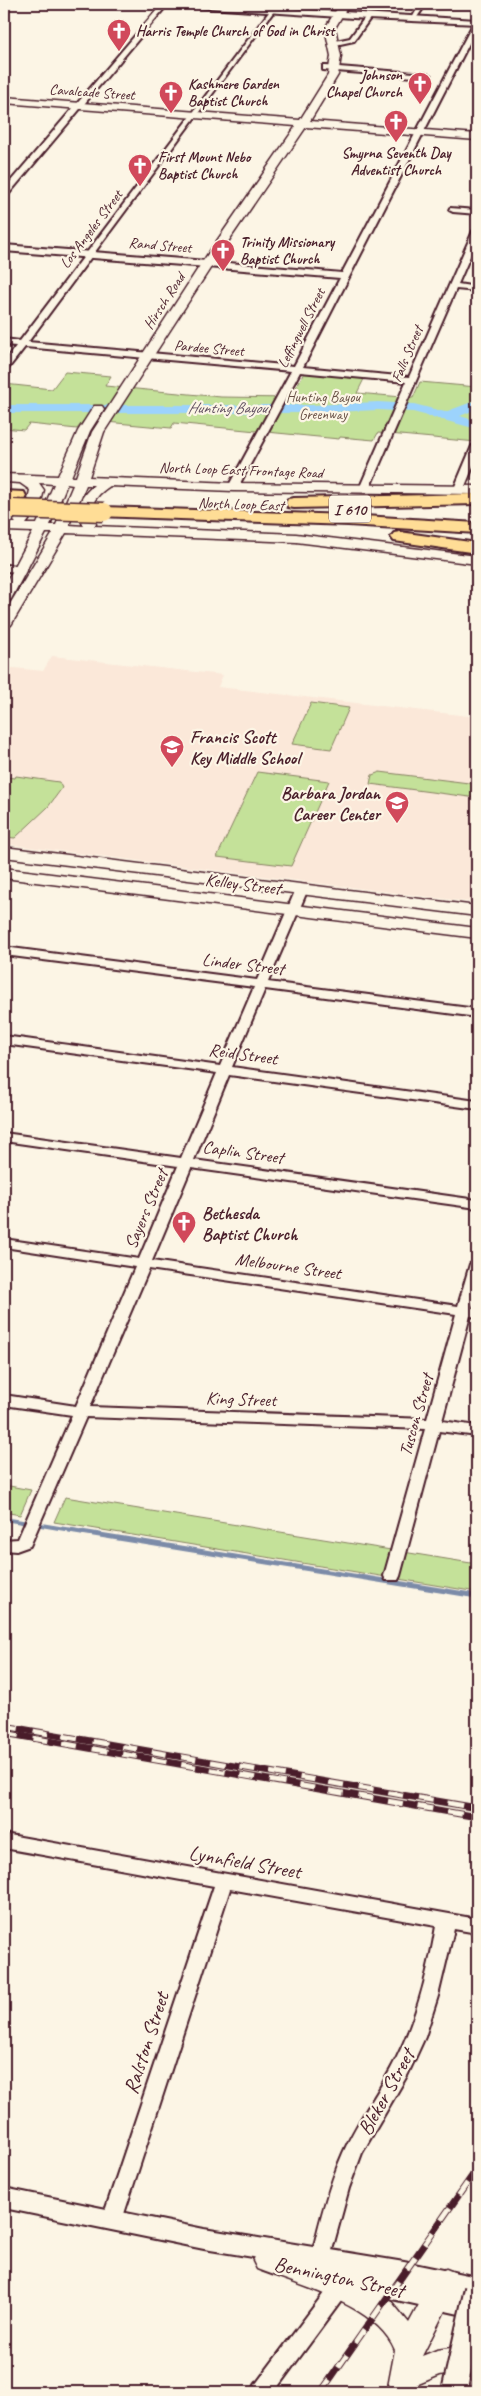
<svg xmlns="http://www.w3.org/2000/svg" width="481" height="2396" viewBox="0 0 481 2396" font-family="Caveat,sans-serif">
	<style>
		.built { fill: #fbe8d9 }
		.green { fill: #c4e199; stroke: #878062 }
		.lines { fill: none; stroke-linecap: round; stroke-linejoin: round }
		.stream-far1 { stroke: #7b8ba8; stroke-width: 4 }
		.stream { stroke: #7b8ba8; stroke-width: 5 }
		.river { fill: #9cd3fc; fill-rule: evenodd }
		.minor-casing { stroke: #4a1f2b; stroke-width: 4 }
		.tertiary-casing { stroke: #4a1f2b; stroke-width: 4 }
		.secondary-casing { stroke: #4a1f2b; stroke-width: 3 }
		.motorway-casing { stroke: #4a1f2b; stroke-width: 4 }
		.minor { fill: #fcf5e5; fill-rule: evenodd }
		.tertiary { fill: #fcf5e5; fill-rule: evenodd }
		.secondary { fill: #fcf5e5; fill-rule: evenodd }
		.motorway { fill: #ffdd96; fill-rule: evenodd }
		.rail-casing { stroke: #4a1f2b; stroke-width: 7 }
		.rail { stroke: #fcf5e5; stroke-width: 5; stroke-dasharray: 15; stroke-linecap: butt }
		.secondary-bridge-casing { stroke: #4a1f2b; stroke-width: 28; stroke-linecap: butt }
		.motorway-bridge-casing { stroke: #4a1f2b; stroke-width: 21; stroke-linecap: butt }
		.secondary-bridge { stroke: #fcf5e5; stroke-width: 24 }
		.motorway-bridge { stroke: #ffdd96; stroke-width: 18 }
		.labels { text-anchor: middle; stroke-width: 4.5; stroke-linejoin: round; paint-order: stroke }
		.far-poi-label { font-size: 15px; font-weight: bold; fill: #4a1f2b; stroke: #fcf5e5; text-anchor: start }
		.far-street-label { font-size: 15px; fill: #4a1f2b; stroke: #fcf5e5 }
		.far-park-label { font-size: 15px; fill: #685046; stroke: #fcf5e5 }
		.far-water-label { font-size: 16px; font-style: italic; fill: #5e4c5f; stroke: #fcf5e5 }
		.shield { fill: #fcf5e5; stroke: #7f5f63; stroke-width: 1 }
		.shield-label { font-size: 16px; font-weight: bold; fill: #4a1f2b }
		.poi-label { font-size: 18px; font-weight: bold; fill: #4a1f2b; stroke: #fcf5e5; text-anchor: start }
		.street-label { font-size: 18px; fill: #4a1f2b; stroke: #fcf5e5 }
		.near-street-label { font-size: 21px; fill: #4a1f2b; stroke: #fcf5e5 }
	</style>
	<rect width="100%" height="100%" fill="#fcf5e5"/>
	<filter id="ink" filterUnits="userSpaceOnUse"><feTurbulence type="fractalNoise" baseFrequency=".02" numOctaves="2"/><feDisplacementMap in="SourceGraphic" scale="10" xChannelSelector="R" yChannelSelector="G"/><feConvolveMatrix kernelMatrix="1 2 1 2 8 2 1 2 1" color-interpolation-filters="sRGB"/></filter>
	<g filter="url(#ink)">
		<polygon class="built" points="52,656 223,675 218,687 477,717 477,903 4,844 4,667 43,671"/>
		<g class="green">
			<polygon points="65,372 111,376 105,386 221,397 290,398 304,373 364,379 357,393 413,398 420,382 477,387 477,442 378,433 374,440 340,437 339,439 174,423 171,428 84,420 77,429 29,424 24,430 4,428 4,384 52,389"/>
			<polygon points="311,703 349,708 331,749 292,744"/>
			<polygon points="257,772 329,781 291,866 217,857"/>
			<polygon points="380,772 477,784 477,798 370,784 372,775"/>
			<polygon points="16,776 59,782 62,788 48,807 15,838 4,837 4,777 15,778"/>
			<polygon points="4,1485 31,1490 20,1515 4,1512"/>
			<polygon points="65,1497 477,1564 477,1592 54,1522"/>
		</g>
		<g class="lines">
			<g class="stream-far1">
				<polyline points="4,1519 28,1523"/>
				<polyline points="35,1524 77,1531"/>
			</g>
			<polyline class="stream" points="69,1530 477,1596"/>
			<polygon class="river" points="477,400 477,409 460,416 477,421 477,429 413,412 378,410 312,413 4,413 4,405 312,405 378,402 414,404 445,412"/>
			<defs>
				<g id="minor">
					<polygon points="5,4 12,4 4,11 4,5"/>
					<polygon points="162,4 168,4 7,196 4,196 4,189"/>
					<polygon points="420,4 426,4 415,20 411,20"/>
					<polygon points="272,8 274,11 28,342 294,366 340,278 207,267 203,264 207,261 342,273 474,22 477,20 477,28 303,367 409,377 473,231 477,229 477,240 458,284 477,287 477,291 456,289 369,489 364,492 359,489 406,382 300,372 238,487 233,490 228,487 291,371 25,347 7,370 4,371 4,362 16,346 4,345 4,339 20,341"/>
					<polygon points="366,16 371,17 354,41 331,46 331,42 350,38"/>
					<polygon points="326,66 427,74 431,76 427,78 323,70 323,66"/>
					<polygon points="450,208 477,210 477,214 453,212 449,210"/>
					<polygon points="477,443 477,457 463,491 455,493 453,491 472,446"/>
					<polygon points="4,565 22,566 27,569 22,572 4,571"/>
					<path d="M302 885 308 889 268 982 477 1009V1017L265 989 232 1067 477 1101V1109L229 1075 194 1160 477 1200V1208L191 1168 152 1261 458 1306 470 1264 477 1260V1289L472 1308 477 1309V1317L470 1316 442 1421 477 1426V1436L439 1431 400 1576 398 1580H386L384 1576 425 1429 86 1417 30 1546 16 1551 4 1550V1540L18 1539 72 1415 4 1405V1395L76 1406 135 1267 4 1247V1239L139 1259 178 1166 4 1141V1133L181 1158 217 1073 4 1044V1036L220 1066 254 987 4 955V947L257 980 296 889ZM149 1269 456 1314 427 1419 90 1407Z"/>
					<path d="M4 1834 477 1919V1933L454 1929 438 1996 425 2037 408 2074 362 2153 349 2188 328 2265 321 2268 314 2265 311 2259C319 2223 328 2187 343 2153 358 2119 381 2090 397 2057 417 2017 429 1969 436 1926L230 1889 122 2220 119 2226 112 2228 105 2226 102 2220 214 1886 4 1848Z"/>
					<polygon points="343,2274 350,2277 353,2283 350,2289 274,2392 252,2392 255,2385 336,2277"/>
				</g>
				<g id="tertiary">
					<polygon points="177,4 212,4 477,20 477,24 368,19 181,6"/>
					<polygon points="4,245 207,261 212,264 207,267 4,251"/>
					<polygon points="4,2188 204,2229 404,2262 477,2277 477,2297 472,2296 477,2298 477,2318 316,2282 308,2279 304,2272 307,2266 204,2249 4,2208"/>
				</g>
				<g id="secondary">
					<path d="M340 4H349L335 28 341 56 338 75 310 121 477 134V140L306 127 213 264 104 432 89 477 233 483 477 486V494L233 491 110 486C96 495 85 508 96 524L94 526 296 534 477 556V564L296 542 66 533 11 625 4 629V614L53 533H46L11 599 4 603V587L33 532 4 531V523H16L14 521 27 505 30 490 20 483 4 482V474L58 476 78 431 94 406H102L104 409 90 431 71 477H76L92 432 201 264 296 126 4 103V97L300 120 328 75 331 56 325 28ZM39 483 54 484 37 524H26L40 506 44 490ZM67 484 73 485 56 525H50ZM86 485H94C80 497 73 510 84 526L69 525Z"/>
					<polygon points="4,847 477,906 477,916 4,857"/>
					<polygon points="4,868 477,928 477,938 4,878"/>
					<path d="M267 2249 349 2281 390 2300 409 2323 436 2273 446 2269 456 2273 460 2281 422 2356 437 2350 477 2344V2368L440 2375 416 2385 415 2392H387L395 2350C377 2305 300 2286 257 2269L253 2261 257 2253Z"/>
				</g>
				<g id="motorway">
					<polygon points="4,491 24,492 26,496 24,500 4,501"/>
					<polygon points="477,494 477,504 294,508 288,507 286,503 288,499 294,498"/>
					<polygon points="104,507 348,515 477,523 477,533 348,525 98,516 96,512 98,508"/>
					<polygon points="400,532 477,543 477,553 394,541 391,537 394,533"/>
				</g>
			</defs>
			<use href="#minor" class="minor-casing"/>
			<use href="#tertiary" class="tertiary-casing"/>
			<use href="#secondary" class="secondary-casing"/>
			<use href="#motorway" class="motorway-casing"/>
			<use href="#minor" class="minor"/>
			<use href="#tertiary" class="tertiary"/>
			<use href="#secondary" class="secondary"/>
			<use href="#motorway" class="motorway"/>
			<defs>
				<g id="rail">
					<polyline points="4,1726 477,1808"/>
					<polyline points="4,1733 477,1817"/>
					<polyline points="321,2392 477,2169"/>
				</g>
			</defs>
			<use href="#rail" class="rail-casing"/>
			<use href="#rail" class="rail"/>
			<defs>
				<polyline id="secondary-bridge" points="454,2392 477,2289"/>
				<polyline id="motorway-bridge" points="13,509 104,512"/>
			</defs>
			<use href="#secondary-bridge" class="secondary-bridge-casing"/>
			<use href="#motorway-bridge" class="motorway-bridge-casing"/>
			<use href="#secondary-bridge" class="secondary-bridge"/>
			<use href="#motorway-bridge" class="motorway-bridge"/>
		</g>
	</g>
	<defs>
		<symbol id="church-pin" viewBox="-11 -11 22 30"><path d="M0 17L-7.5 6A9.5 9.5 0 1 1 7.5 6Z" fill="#d1495b" stroke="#fcf5e5"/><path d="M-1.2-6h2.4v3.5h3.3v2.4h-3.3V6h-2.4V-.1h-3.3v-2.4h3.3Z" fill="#fff"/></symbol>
		<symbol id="school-pin" viewBox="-11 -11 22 30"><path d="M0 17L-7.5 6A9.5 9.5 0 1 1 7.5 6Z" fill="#d1495b" stroke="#fcf5e5"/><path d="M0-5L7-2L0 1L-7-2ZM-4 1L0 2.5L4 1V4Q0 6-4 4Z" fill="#fff"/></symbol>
	</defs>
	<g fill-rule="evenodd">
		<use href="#church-pin" x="105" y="17" width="28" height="38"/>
		<use href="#church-pin" x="406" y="70" width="28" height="38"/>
		<use href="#church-pin" x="157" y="79" width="28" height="38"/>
		<use href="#church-pin" x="382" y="108" width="28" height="38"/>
		<use href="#church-pin" x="126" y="152" width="28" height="38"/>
		<use href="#church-pin" x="209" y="237" width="28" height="38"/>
		<use href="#school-pin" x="158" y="733" width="28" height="38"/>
		<use href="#school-pin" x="383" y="789" width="28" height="38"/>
		<use href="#church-pin" x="170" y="1209" width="28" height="38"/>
	</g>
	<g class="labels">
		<g class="far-poi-label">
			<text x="136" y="36">Harris Temple Church of God in Christ</text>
			<text x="402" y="80" text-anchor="end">Johnson<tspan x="402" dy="17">Chapel Church</tspan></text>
			<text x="188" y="89">Kashmere Garden<tspan x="188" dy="17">Baptist Church</tspan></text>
			<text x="396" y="158" text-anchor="middle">Smyrna Seventh Day<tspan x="396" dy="17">Adventist Church</tspan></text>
			<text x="158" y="162">First Mount Nebo<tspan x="158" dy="17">Baptist Church</tspan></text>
			<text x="240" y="247">Trinity Missionary<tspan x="240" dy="17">Baptist Church</tspan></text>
		</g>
		<g class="far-street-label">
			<text transform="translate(92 92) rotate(4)" y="5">Cavalcade Street</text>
			<text transform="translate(91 229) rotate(-53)" y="5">Los Angeles Street</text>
			<text transform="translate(160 245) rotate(5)" y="5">Rand Street</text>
			<text transform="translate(164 301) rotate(-57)" y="5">Hirsch Road</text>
			<text transform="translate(301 328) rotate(-63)" y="5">Leffingwell Street</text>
			<text transform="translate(209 348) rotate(5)" y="5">Pardee Street</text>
			<text transform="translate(407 354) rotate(-67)" y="5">Falls Street</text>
			<text transform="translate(241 470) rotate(2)" y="5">North Loop East Frontage Road</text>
			<text transform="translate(241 504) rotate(2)" y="5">North Loop East</text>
		</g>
		<g class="far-park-label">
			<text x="323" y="402">Hunting Bayou<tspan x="323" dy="17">Greenway</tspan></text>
		</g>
		<g class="far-water-label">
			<text x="227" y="413">Hunting Bayou</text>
		</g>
		<rect class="shield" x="329" y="495.5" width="42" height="27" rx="4"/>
		<g class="shield-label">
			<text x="350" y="515">I 610</text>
		</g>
		<g class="poi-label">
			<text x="190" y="743">Francis Scott<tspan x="190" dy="21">Key Middle School</tspan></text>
			<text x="380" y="799" text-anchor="end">Barbara Jordan<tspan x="380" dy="21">Career Center</tspan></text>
			<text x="202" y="1219">Bethesda<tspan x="202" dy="21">Baptist Church</tspan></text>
		</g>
		<g class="street-label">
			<text transform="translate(243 884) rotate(7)" y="6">Kelley Street</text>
			<text transform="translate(243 964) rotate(7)" y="6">Linder Street</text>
			<text transform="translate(243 1054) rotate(8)" y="6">Reid Street</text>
			<text transform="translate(243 1152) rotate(8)" y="6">Caplin Street</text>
			<text transform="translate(146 1209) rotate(-67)" y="6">Sayers Street</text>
			<text transform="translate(288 1266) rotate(8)" y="6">Melbourne Street</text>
			<text transform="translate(241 1399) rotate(2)" y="6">King Street</text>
			<text transform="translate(416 1415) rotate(-74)" y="6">Tuscon Street</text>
		</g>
		<g class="near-street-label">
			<text transform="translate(245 1862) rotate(10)" y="7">Lynnfield Street</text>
			<text transform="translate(146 2043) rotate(-72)" y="7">Ralston Street</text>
			<text transform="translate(386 2092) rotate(-61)" y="7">Bleker Street</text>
			<text transform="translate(339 2277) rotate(12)" y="7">Bennington Street</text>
		</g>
	</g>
	<rect width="481" height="2396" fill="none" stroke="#fcf5e5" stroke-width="20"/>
	<rect x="10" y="10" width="461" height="2376" fill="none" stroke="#4a1f2b" stroke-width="2" filter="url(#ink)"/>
</svg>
